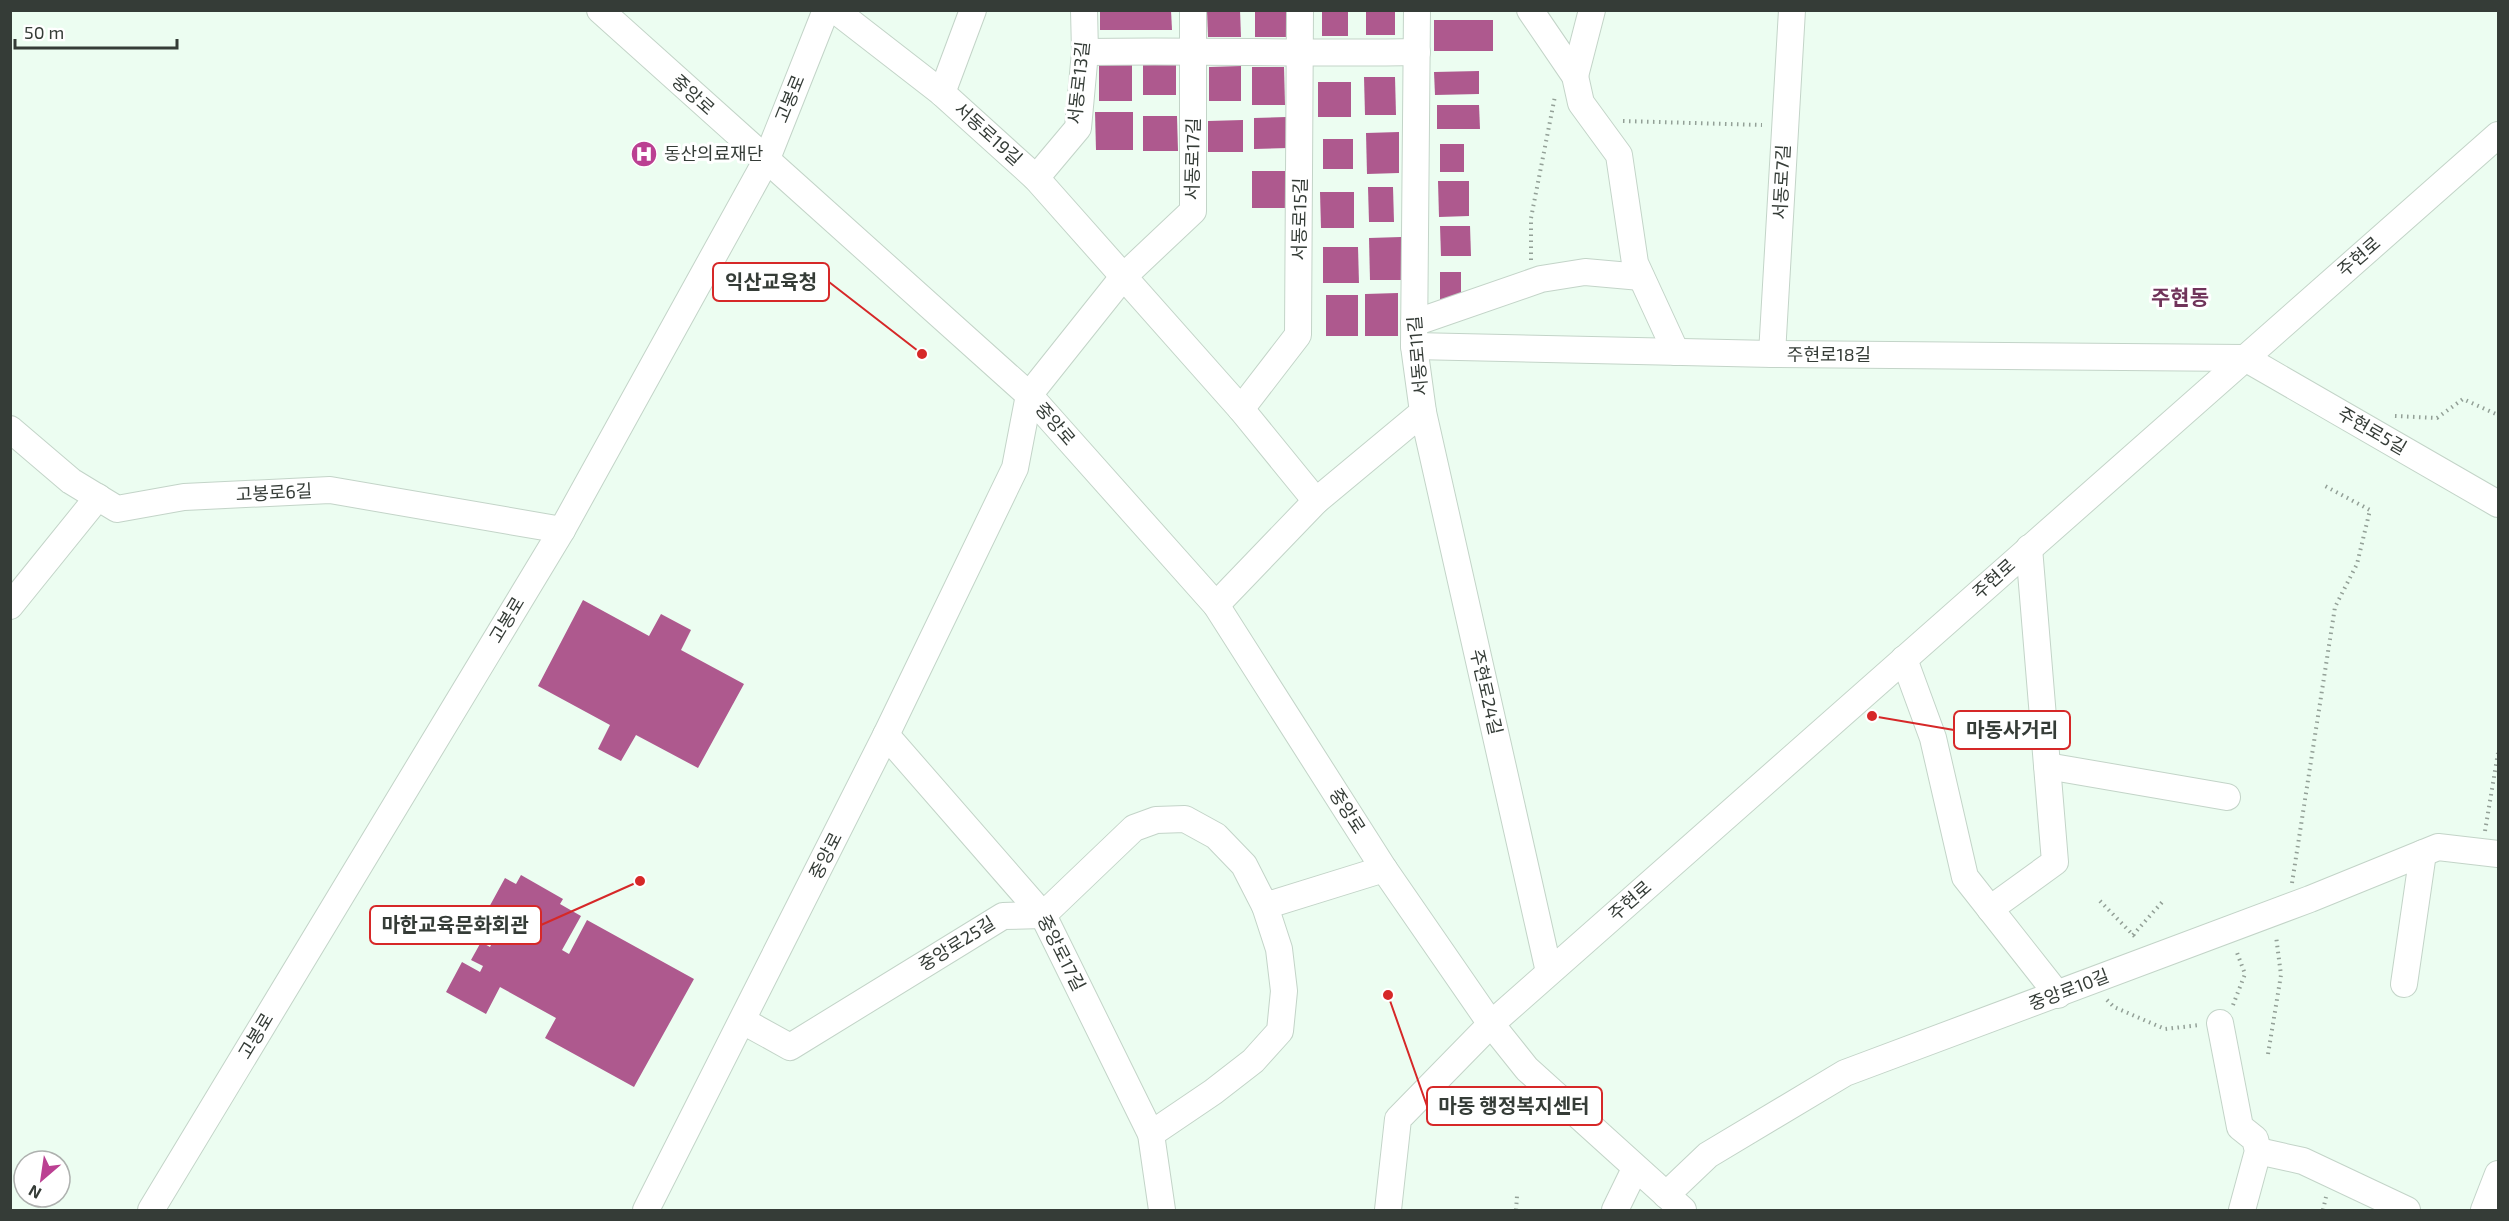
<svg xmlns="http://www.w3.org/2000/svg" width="2509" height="1221" viewBox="0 0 2509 1221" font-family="'Exo 2','Noto Sans KR',sans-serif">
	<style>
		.building { fill: #ae598e }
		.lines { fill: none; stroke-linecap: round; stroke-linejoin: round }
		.minor-casing { stroke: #c3d4c8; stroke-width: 28 }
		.path { stroke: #93a097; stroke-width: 4; stroke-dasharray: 1.5 4.5; stroke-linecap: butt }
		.minor { stroke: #fff; stroke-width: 26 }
		.labels { text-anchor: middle; stroke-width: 6; stroke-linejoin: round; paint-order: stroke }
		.street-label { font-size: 18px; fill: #353c37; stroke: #fff }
		.poi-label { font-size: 18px; fill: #353c37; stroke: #fff; text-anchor: start }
		.quarter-label { font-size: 21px; font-weight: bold; fill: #70335a; stroke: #fff }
		.leader { fill: none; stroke: #d62828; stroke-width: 2 }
		.callout-dot { fill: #d62828; stroke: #fff; stroke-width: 2 }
		.callout { fill: #fff; stroke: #d62828; stroke-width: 2 }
		.callout-label { font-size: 20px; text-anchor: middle; font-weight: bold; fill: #353c37 }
	</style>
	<rect width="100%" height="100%" fill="#ecfdf1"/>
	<g class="building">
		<polygon points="1100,10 1171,10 1172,30 1100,30"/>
		<polygon points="1207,10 1240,10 1241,37 1208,37"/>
		<rect x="1255" y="10" width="31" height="27"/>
		<rect x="1322" y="10" width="26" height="26"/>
		<rect x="1366" y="10" width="29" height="25"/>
		<rect x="1434" y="20" width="59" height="31"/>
		<rect x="1143" y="62" width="33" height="33"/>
		<rect x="1099" y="65" width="33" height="36"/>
		<polygon points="1241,66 1241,101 1209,101 1209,67"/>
		<polygon points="1252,67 1284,67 1285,105 1252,105"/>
		<polygon points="1479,71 1479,94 1435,95 1434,72"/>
		<polygon points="1364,77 1395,77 1396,115 1365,115"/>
		<rect x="1318" y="82" width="33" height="35"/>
		<polygon points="1437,105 1479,105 1480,129 1437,129"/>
		<polygon points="1095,112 1133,112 1133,150 1096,150"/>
		<polygon points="1143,116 1177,116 1178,151 1143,151"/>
		<polygon points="1287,117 1288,148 1254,149 1254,118"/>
		<polygon points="1243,120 1243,152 1208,152 1208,121"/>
		<polygon points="1399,132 1399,173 1367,174 1366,133"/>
		<rect x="1323" y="139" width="30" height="30"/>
		<rect x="1440" y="144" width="24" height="28"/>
		<rect x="1252" y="171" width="37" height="37"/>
		<polygon points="1438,181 1469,181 1469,216 1439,217"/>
		<polygon points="1368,187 1393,187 1394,222 1369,222"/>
		<polygon points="1320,192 1354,192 1354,228 1321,228"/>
		<polygon points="1440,226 1470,226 1471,256 1441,256"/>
		<polygon points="1401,237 1401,280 1370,280 1369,238"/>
		<polygon points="1323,247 1358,247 1359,283 1323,283"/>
		<rect x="1440" y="272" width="21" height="30"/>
		<polygon points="1398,293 1398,336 1365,336 1365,294"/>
		<rect x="1326" y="295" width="32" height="41"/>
		<polygon points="583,600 649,636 661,614 691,630 681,650 744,684 698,768 636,735 621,761 598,749 610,725 538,686"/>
		<polygon points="521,875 563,899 560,904 581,916 562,950 569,954 587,920 694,979 634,1087 545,1038 556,1018 500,987 486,1014 446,992 462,962 480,972 483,966 471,960 481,942 490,947 493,941 476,931 505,878 516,884"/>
	</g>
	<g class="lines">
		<defs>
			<g id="minor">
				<polyline points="600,10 1029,395 1216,605 1384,869 1491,1024 1527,1069 1683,1210"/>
				<polyline points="835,10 942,93 1036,178 1241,409 1316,501"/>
				<polyline points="1530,10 1575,76 1581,103 1619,155 1635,263 1676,352"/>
				<path d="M1085 52C1196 50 1306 54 1417 52"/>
				<polyline points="1575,76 1592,10"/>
				<polyline points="942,93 973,10"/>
				<polyline points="1036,178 1078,128 1085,52 1084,10"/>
				<polyline points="1414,323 1541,279 1585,272 1641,277"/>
				<polyline points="1414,346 1772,354 2245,358 2498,504"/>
				<polyline points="1772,354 1792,10"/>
				<polyline points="1241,409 1298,335 1300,10"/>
				<polyline points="1423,412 1549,972"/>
				<polyline points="10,429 71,481 117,509 184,497 330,490 562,530"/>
				<polyline points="1216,605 1316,501 1423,412 1414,346 1417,10"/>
				<polyline points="10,606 98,497"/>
				<polyline points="1904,659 1933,738 1965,877 2058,995"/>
				<polyline points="886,735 1043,915 1151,1134 1162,1210"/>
				<polyline points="2047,766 2227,797"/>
				<polyline points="1990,909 2055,862 2029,548"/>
				<polyline points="2404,984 2423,853"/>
				<polyline points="743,1021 790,1047 1003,916 1043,915 1134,828 1156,820 1185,819 1216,836 1244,865 1265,906 1384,869"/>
				<polyline points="2220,1023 2240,1127 2255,1139 2258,1151 2242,1210"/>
				<polyline points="1151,1134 1213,1092 1253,1061 1280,1031 1284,991 1279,949 1265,906"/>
				<polyline points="2258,1151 2303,1161 2407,1210"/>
				<polyline points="1666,1195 1708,1155 1845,1073 2310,899 2438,847 2498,854"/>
				<polyline points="151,1210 562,530 766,161 826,10"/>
				<polyline points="646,1210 886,735 1015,468 1029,395 1123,277 1193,211 1193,10"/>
				<polyline points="1388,1210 1398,1119 1491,1024 2498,135"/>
				<polyline points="1615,1210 1635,1169"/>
				<polyline points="2484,1210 2498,1174"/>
			</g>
		</defs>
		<use href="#minor" class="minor-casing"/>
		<g class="path">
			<polyline points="1623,121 1762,125"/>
			<polyline points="1531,260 1531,218 1555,96"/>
			<polyline points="2395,416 2437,418 2463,399 2498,415"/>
			<polyline points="2485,831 2498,753"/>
			<polyline points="2292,883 2335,607 2357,564 2370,510 2325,486"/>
			<polyline points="2100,901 2137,939"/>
			<polyline points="2133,935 2164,900"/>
			<polyline points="2107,1000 2114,1007 2165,1029 2200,1025"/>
			<polyline points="2233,1005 2245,974 2236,950"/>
			<polyline points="2268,1054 2281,975 2276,936"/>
			<polyline points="1516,1210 1517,1196"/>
			<polyline points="2323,1210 2326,1197"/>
		</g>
		<use href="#minor" class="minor"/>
	</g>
	<defs>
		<symbol id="hospital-disc" viewBox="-11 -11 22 22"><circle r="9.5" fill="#bb4092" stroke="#fff"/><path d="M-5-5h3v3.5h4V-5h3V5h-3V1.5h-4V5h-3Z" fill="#fff"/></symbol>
	</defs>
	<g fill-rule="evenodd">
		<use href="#hospital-disc" x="629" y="139" width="30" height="30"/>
	</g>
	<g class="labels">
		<g class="street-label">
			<text transform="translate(1079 83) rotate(-84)" y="6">서동로13길</text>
			<text transform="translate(693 95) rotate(42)" y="6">중앙로</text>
			<text transform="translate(790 99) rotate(-68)" y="6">고봉로</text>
			<text transform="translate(988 134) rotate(42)" y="6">서동로19길</text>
			<text transform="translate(1193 159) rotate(-89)" y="6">서동로17길</text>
			<text transform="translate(1782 182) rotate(-87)" y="6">서동로7길</text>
			<text transform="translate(1300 219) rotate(-89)" y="6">서동로15길</text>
			<text transform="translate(2359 257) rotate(-41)" y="6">주현로</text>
			<text x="1829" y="361">주현로18길</text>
			<text transform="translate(1418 356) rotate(-95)" y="6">서동로11길</text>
			<text transform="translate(1055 424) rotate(49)" y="6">중앙로</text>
			<text transform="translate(2372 431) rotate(30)" y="6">주현로5길</text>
			<text transform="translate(274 493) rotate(-3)" y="6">고봉로6길</text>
			<text transform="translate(1994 579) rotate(-42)" y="6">주현로</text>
			<text transform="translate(507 620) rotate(-59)" y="6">고봉로</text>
			<text transform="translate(1486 692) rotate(77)" y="6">주현로24길</text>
			<text transform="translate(1347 811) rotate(57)" y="6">중앙로</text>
			<text transform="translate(826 856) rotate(-63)" y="6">중앙로</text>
			<text transform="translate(1630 901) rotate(-41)" y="6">주현로</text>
			<text transform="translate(957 944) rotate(-32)" y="6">중앙로25길</text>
			<text transform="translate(1061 953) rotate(63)" y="6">중앙로17길</text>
			<text transform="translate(2069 990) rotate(-21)" y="6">중앙로10길</text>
			<text transform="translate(256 1036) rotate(-59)" y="6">고봉로</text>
		</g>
		<g class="poi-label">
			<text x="664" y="160">동산의료재단</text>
		</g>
		<g class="quarter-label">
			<text x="2180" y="305">주현동</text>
		</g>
	</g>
	<path class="leader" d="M922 354L829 282M1872 716L1954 730M640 881L541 925M1388 995L1427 1106"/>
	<g class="callout-dot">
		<circle cx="922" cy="354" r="6"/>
		<circle cx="1872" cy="716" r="6"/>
		<circle cx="640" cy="881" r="6"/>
		<circle cx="1388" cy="995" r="6"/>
	</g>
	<g class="callout">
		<rect x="713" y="263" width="116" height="38" rx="6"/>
		<rect x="1954" y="711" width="116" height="38" rx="6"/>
		<rect x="370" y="906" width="171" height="38" rx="6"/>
		<rect x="1427" y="1087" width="175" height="38" rx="6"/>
	</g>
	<g class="callout-label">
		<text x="771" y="289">익산교육청</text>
		<text x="2012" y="737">마동사거리</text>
		<text x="455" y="932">마한교육문화회관</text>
		<text x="1514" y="1113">마동 행정복지센터</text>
	</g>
	<rect width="2509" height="1221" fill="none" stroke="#353c37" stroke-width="24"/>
	<g transform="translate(42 1179) rotate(209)"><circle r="28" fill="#ffffff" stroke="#aeb1af" stroke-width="1.5"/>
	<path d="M0-4.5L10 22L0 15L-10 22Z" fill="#bb4092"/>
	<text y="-9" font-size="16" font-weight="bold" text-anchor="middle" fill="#353c37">N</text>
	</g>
	<path d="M15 39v9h162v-9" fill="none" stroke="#353c37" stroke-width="3"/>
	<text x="24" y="39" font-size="18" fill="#353c37" stroke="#ffffff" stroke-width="4.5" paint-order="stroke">50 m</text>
</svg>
